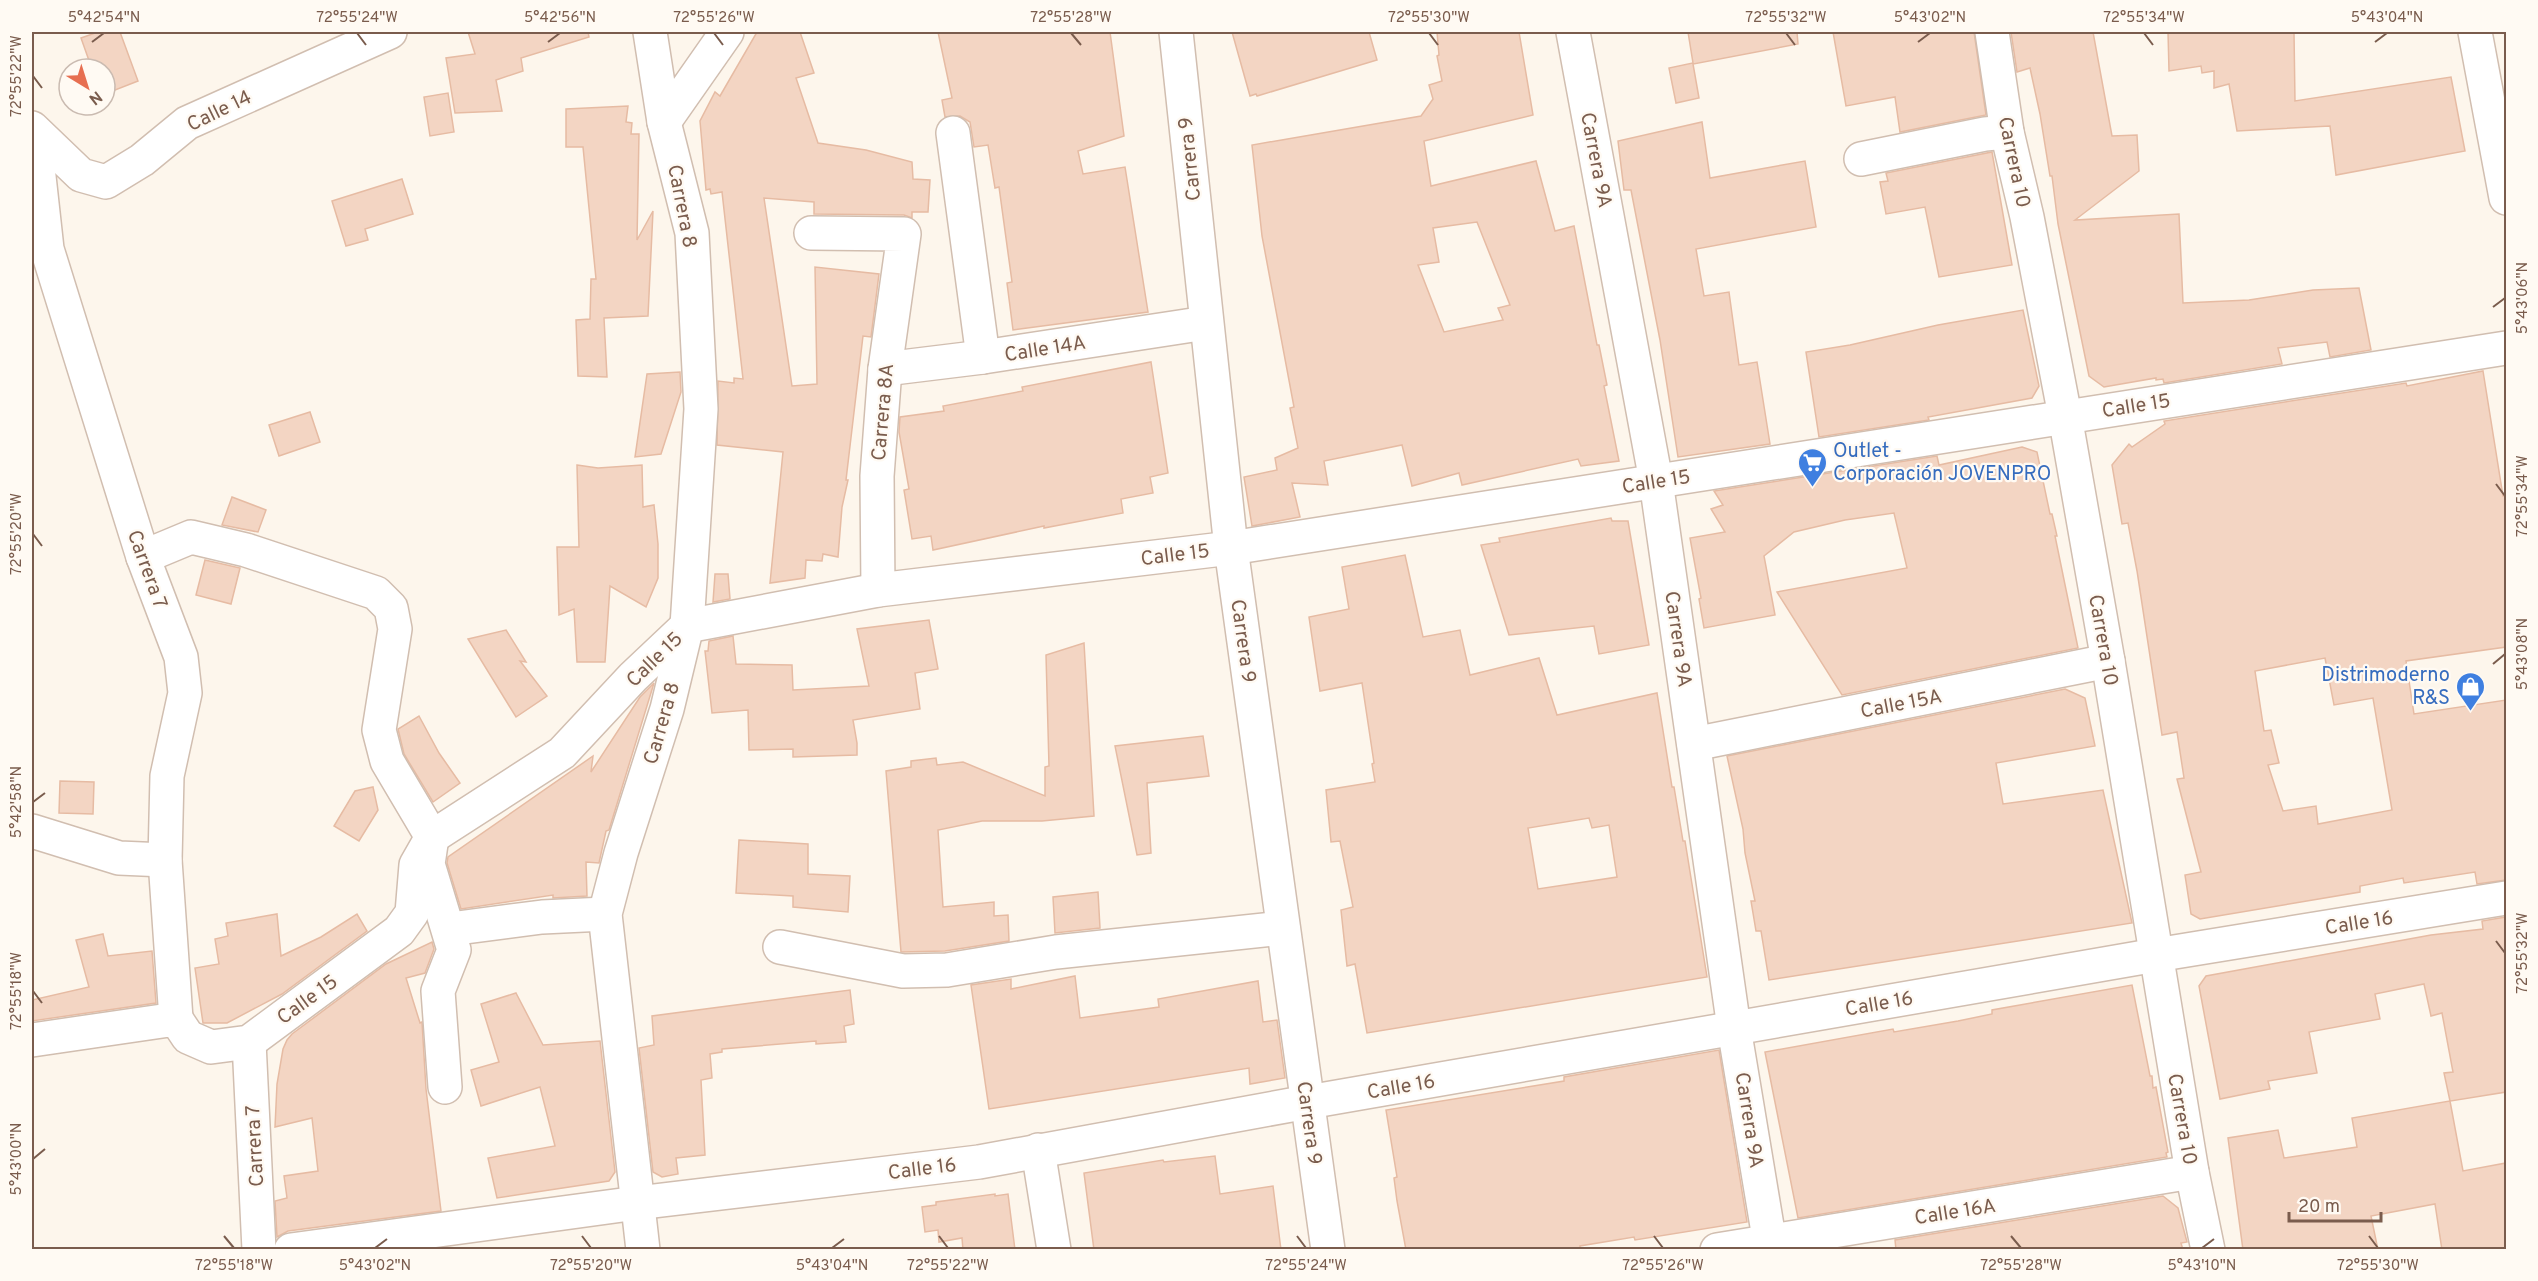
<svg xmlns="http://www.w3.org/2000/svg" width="2538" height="1281" viewBox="0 0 2538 1281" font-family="Overpass,sans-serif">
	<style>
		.building { fill: #f3d5c3; stroke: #e6bba3; stroke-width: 1.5; fill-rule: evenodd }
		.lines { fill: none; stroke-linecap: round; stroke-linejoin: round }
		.minor-casing { stroke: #d1beb0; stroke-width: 36 }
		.minor { stroke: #fff; stroke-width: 33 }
		.ticks { fill: none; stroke: #7a5c4d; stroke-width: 2 }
		.labels { text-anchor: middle; stroke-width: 4.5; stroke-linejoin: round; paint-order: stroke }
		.street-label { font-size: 20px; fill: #7a5c4d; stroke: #fffaf3 }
		.shop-label { font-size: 20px; fill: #366cbe; stroke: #fffaf3; text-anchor: start }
		.neatline { fill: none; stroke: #7a5c4d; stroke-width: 2 }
		.ticks-label { font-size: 15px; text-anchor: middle; fill: #7a5c4d }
	</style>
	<rect width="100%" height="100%" fill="#fdf6ec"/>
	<g class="building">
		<polygon points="98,32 120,32 138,81 105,94 105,69 92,69 81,38"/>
		<polygon points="468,32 588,32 589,37 521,58 523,71 496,80 502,111 455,113 446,58 475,54"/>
		<polygon points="757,32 800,32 814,73 796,78 818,143 866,150 912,162 913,179 930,180 928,212 912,212 912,218 904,215 814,214 814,202 764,198 792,386 817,384 815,267 879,274 871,337 863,336 846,480 848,480 842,507 838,557 823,554 822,561 806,560 805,578 770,583 783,452 717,445 718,381 734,383 734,378 743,379 722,192 711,194 710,189 706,190 700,121 715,92 720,96"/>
		<polygon points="938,32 1110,32 1124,136 1078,151 1083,174 1125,167 1148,312 1013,330 1007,283 1012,282 999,187 995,188 988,145 974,147 970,122 960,116 945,117 942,100 952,98"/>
		<polygon points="1232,32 1369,32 1377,60 1257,96 1256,94 1250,96"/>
		<path d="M1437 32H1519L1533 115 1424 141 1431 186 1536 161 1555 231 1574 226 1597 345H1599L1607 385 1604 386 1619 461 1581 466 1578 459 1462 485 1459 473 1412 486 1402 445 1324 461 1328 485 1292 483 1300 517 1252 526 1244 477 1277 470 1275 458 1298 448 1290 408 1294 407 1262 236 1252 145 1421 116 1433 99 1429 85 1442 81 1437 56 1439 55ZM1477 222 1510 305 1498 308 1503 320 1444 332 1418 265 1439 262 1433 228Z"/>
		<polygon points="1688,32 1797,32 1798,44 1693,64 1699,98 1676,103 1669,68 1693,63"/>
		<polygon points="1833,32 1974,32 1986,115 1900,132 1895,97 1846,106"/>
		<polygon points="2011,32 2093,32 2112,136 2137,135 2139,171 2075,220 2179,214 2183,303 2249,300 2313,290 2359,288 2371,350 2330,357 2327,342 2278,348 2282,364 2164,383 2163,379 2156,380 2156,378 2104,387 2089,376 2058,224 2052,176 2050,176 2040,114 2030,68 2017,72"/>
		<polygon points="2168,32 2294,32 2295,101 2451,77 2465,151 2336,175 2330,126 2237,131 2229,84 2214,88 2214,71 2202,73 2201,66 2169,71"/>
		<polygon points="448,93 454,132 430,136 424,97"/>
		<polygon points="628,106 626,122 632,123 631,134 639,134 637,240 653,211 648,316 604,318 607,377 578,376 576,320 590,319 591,279 596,279 583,147 566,147 566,109"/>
		<polygon points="1702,122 1710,178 1805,161 1816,227 1696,249 1704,296 1729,292 1739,365 1757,362 1770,444 1678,457 1660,340 1631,190 1624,190 1618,141"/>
		<polygon points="1992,152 2012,265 1939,277 1925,207 1886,214 1880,182 1888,181 1886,173"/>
		<polygon points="402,179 413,214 365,229 368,240 346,246 332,201"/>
		<polygon points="2023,310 2039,386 2032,398 1928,417 1929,420 1819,437 1806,352 1850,345 1938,325"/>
		<polygon points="1151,362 1168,473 1150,477 1153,493 1121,499 1123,513 1044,528 1044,526 933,550 931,536 912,539 904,490 909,489 899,432 900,417 944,411 943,406 1023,391 1022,387"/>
		<path d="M2483 371 2503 496H2506V647L2406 661 2414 714 2506 700V880L2477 884 2475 872 2404 883 2403 878 2360 886V892L2200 919 2191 914 2185 875 2201 872 2177 779 2184 778 2177 732 2162 735 2137 571 2128 523 2122 524 2112 465 2129 444 2132 447 2165 424 2164 421 2406 383 2407 386ZM2325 658 2334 705 2373 698 2392 810 2318 824 2316 806 2283 811 2268 765 2279 763 2271 730 2264 731 2255 671Z"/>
		<polygon points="680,372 681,392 661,454 635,457 647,374"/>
		<polygon points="310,412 320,442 279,456 269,425"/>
		<polygon points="2022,447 2037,452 2050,514 2052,514 2057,536 2055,536 2078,648 1842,695 1777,592 1907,568 1894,513 1845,520 1794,532 1764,556 1775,615 1704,628 1699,599 1701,598 1690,538 1725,532 1711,509 1723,505 1714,491 1937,456 1939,465"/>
		<polygon points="577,465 598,468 642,465 643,507 654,505 658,544 658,578 646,607 610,586 605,662 577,662 574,609 559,615 557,547 579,547"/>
		<polygon points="232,497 266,510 258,532 222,525"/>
		<polygon points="1611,518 1612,521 1628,521 1649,645 1599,654 1594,626 1509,635 1481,545 1500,542 1499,538"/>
		<path d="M1405 555 1423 637 1460 630 1470 675 1539 658 1557 715 1657 693 1672 787H1674L1683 841H1685L1707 977 1367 1033 1355 964 1347 966 1341 910 1353 907 1340 841 1331 842 1326 790 1375 782 1372 764 1374 763 1362 683 1320 691 1309 617 1349 609 1342 567ZM1589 818 1592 828 1609 825 1617 877 1538 889 1528 828Z"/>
		<polygon points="205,560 240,568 231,604 196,595"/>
		<polygon points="715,574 728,574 730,599 713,602"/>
		<polygon points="929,620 938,669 915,673 920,709 853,720 857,743 857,755 793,757 793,749 749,750 748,710 712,713 705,651 708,651 709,641 733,636 736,664 792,665 793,690 869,686 857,629"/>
		<polygon points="506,630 526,662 520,661 547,696 516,717 468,639"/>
		<polygon points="1084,643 1094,816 1042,821 982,821 938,830 943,907 994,902 994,916 1008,915 1009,941 945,951 901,952 886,771 911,767 911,761 936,758 937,765 963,762 1045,796 1045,767 1049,766 1046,655"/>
		<polygon points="654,683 609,830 606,831 599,863 586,862 587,896 553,898 553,895 461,909 447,863 448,857 593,756 591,772 640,697"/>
		<polygon points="2065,689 2085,698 2095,746 1996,763 2003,804 2103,790 2132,923 1769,980 1761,931 1756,931 1751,901 1755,901 1745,853 1743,829 1727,756"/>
		<polygon points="419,716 439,753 460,783 433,802 404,754 398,729"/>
		<polygon points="1203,736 1209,776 1147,783 1151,853 1137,855 1115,746"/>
		<polygon points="60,781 94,782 93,814 59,813"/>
		<polygon points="373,787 378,810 359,841 334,826 355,791"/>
		<polygon points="739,840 808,844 808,874 850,876 848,912 793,907 793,896 736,893"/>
		<polygon points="1098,892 1100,928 1055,933 1053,897"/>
		<polygon points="277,914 281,956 321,937 357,914 367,931 282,994 227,1023 203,1023 195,968 219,964 215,939 228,936 226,923"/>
		<polygon points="2506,917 2506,1092 2450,1101 2463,1171 2506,1163 2506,1250 2442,1250 2435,1204 2371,1216 2378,1250 2243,1250 2228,1138 2278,1130 2284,1158 2357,1147 2352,1118 2450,1101 2444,1073 2453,1072 2442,1013 2431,1016 2424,984 2375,994 2380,1019 2309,1032 2317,1073 2268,1081 2270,1089 2220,1099 2199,986 2206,976 2431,935 2483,929 2482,921"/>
		<polygon points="103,934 108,956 152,951 156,1003 32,1021 32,1000 89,987 76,940"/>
		<polygon points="432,942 434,949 425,973 406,978 420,1023 422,1022 426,1089 441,1211 288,1231 277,1237 275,1201 287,1198 284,1176 318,1171 312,1118 275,1127 277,1084 283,1049 287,1040 292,1034 386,964"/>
		<polygon points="1075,976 1080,1018 1159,1007 1158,999 1258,981 1263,1022 1277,1020 1285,1078 1250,1084 1249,1068 989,1109 971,985 1011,979 1011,989"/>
		<polygon points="2132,985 2150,1076 2152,1076 2153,1088 2156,1087 2168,1152 2166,1153 2167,1157 1798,1218 1765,1052 1893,1029 1894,1032 1958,1021 1992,1014 1992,1010"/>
		<polygon points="850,990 854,1024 844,1026 846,1042 816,1044 816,1041 722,1049 722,1052 710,1054 712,1078 701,1080 705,1155 676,1158 678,1174 662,1177 653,1172 639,1048 654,1045 652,1016"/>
		<polygon points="516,993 543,1045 600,1041 615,1172 609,1181 497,1198 488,1158 555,1146 540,1087 481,1106 471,1070 499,1062 481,1004"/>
		<polygon points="1719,1050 1747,1222 1635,1240 1634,1237 1580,1246 1580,1250 1406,1250 1397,1201 1394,1178 1397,1177 1386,1110 1564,1081 1564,1077"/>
		<polygon points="1215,1156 1220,1194 1273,1186 1281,1250 1094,1250 1084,1173 1163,1160 1164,1162"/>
		<polygon points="995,1194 995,1196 1008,1194 1015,1250 963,1250 962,1238 939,1242 938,1230 925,1232 922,1207 936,1205 936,1202"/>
		<polygon points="2163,1196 2178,1208 2187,1242 2181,1243 2183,1250 1896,1250 1895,1240"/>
	</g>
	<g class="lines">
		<defs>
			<g id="minor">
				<polyline points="1176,32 1231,548 1328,1250"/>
				<polyline points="1573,32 1656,481 1734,1028 1771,1250"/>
				<polyline points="1992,32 2007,132 2027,217 2065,416 2108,661 2192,1172 2208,1250"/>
				<polyline points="2475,32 2506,198"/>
				<polyline points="664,122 727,32"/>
				<polyline points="32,128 81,175 106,182 142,160 187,123 390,32"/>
				<polyline points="34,131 47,249 143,557 181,657 185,693 167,776 165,860 176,1019"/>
				<polyline points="953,133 983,357"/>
				<polyline points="1861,159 1985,134 2007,132"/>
				<polyline points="811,233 904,234 885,369 877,476 878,590"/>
				<polyline points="885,369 983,357 1206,323"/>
				<polyline points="143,557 191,537 246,550 376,593 391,608 395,629 379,730 387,761 432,837 428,864 454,950 438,991 445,1087"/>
				<polyline points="1694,744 2108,661"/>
				<polyline points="32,831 119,858 165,860"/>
				<polyline points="450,929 542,917 605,914"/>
				<polyline points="780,947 903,971 947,970 1056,952 1283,928"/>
				<polyline points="32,1040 176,1019 188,1037 211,1047 249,1042 399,931 412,913 416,865 432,837 562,753 633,677 687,626 878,590 1231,548 2506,348"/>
				<polyline points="249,1042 259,1250"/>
				<polyline points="1038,1150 1054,1250"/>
				<polyline points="291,1250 637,1203 979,1162 1291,1105 2156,955 2506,898"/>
				<polyline points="643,1250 605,914 621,853 667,709 687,626 701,409 692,233 664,122 650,32"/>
				<polyline points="1717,1250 2192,1172"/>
			</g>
		</defs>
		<use href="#minor" class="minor-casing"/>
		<use href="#minor" class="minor"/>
	</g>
	<path class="ticks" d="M357 33 366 45M714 33 723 45M1071 33 1081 45M1429 33 1438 45M1786 33 1795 45M2144 33 2153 45M92 42 104 33M548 42 560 33M1918 42 1930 33M2375 42 2387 33M33 76 42 88M2493 307 2505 298M2496 484 2505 496M33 534 42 546M2493 664 2505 654M33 802 45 793M2496 941 2505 953M33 991 42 1003M33 1159 45 1149M224 1236 234 1248M582 1236 591 1248M939 1236 948 1248M1297 1236 1306 1248M1654 1236 1663 1248M2011 1236 2021 1248M2369 1236 2378 1248M375 1248 387 1239M832 1248 844 1239M2202 1248 2214 1239"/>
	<defs>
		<symbol id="supermarket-pin" viewBox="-11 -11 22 30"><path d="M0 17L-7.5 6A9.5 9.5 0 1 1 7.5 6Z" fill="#3f7fe0" stroke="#fffaf3"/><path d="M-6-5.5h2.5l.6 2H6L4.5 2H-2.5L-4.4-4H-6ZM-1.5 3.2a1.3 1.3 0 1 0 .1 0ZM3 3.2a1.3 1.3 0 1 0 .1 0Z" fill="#fff"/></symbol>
		<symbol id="shop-pin" viewBox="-11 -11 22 30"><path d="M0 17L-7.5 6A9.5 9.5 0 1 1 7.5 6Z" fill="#3f7fe0" stroke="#fffaf3"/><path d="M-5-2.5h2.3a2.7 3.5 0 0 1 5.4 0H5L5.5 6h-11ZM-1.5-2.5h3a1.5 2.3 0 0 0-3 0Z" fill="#fff"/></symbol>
	</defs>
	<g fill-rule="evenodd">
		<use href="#supermarket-pin" x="1796" y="446" width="33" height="45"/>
		<use href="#shop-pin" x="2454" y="670" width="33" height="45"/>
	</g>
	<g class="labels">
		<g class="street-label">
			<text transform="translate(219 110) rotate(-26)" y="7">Calle 14</text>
			<text transform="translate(1189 159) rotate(-96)" y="7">Carrera 9</text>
			<text transform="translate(1597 160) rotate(79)" y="7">Carrera 9A</text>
			<text transform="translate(2015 162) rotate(78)" y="7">Carrera 10</text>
			<text transform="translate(683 206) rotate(79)" y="7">Carrera 8</text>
			<text transform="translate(1045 348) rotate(-9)" y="7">Calle 14A</text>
			<text transform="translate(2136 405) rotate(-9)" y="7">Calle 15</text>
			<text transform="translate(882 412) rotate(-85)" y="7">Carrera 8A</text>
			<text transform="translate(1656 481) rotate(-9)" y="7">Calle 15</text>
			<text transform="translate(1175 554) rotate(-7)" y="7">Calle 15</text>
			<text transform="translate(148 569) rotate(70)" y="7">Carrera 7</text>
			<text transform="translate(1679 639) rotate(82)" y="7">Carrera 9A</text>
			<text transform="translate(2104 640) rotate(80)" y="7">Carrera 10</text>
			<text transform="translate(1244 641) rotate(82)" y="7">Carrera 9</text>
			<text transform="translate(654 659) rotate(-44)" y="7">Calle 15</text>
			<text transform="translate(1901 703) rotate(-11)" y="7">Calle 15A</text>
			<text transform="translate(661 723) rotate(-74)" y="7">Carrera 8</text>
			<text transform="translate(2359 922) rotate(-9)" y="7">Calle 16</text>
			<text transform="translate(307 999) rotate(-36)" y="7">Calle 15</text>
			<text transform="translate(1879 1003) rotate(-10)" y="7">Calle 16</text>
			<text transform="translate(1401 1086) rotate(-10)" y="7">Calle 16</text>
			<text transform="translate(2183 1119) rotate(80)" y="7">Carrera 10</text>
			<text transform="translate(1750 1120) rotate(81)" y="7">Carrera 9A</text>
			<text transform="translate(1310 1123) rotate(82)" y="7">Carrera 9</text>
			<text transform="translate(254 1146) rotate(-93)" y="7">Carrera 7</text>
			<text transform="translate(922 1168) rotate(-7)" y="7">Calle 16</text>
			<text transform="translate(1955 1211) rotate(-9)" y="7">Calle 16A</text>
		</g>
		<g class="shop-label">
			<text x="1833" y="457">Outlet -<tspan x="1833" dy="23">Corporación JOVENPRO</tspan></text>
			<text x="2450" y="681" text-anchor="end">Distrimoderno<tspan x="2450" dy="23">R&amp;S</tspan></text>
		</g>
	</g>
	<rect width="2538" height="1281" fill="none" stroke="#fffaf3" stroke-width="66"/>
	<g transform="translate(87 87) rotate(142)"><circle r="28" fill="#fffaf3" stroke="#cabbb1" stroke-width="1.5"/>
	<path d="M0-4.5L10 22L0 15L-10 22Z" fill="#e76f51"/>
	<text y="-9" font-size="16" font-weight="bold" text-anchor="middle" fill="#7a5c4d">N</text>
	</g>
	<path d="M2289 1212v9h92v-9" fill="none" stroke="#7a5c4d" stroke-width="3"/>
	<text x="2298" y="1212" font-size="18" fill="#7a5c4d" stroke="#fffaf3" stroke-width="4.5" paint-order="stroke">20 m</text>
	<rect x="33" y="33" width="2472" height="1215" class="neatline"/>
	<g class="ticks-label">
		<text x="104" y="22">5°42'54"N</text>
		<text x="357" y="22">72°55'24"W</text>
		<text x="560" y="22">5°42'56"N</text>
		<text x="714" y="22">72°55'26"W</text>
		<text x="1071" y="22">72°55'28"W</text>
		<text x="1429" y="22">72°55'30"W</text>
		<text x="1786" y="22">72°55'32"W</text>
		<text x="1930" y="22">5°43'02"N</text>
		<text x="2144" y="22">72°55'34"W</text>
		<text x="2387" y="22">5°43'04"N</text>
		<text transform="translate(16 76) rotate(-90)" y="5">72°55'22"W</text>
		<text transform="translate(2522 298) rotate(-90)" y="5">5°43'06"N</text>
		<text transform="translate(2522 496) rotate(-90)" y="5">72°55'34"W</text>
		<text transform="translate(16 534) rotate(-90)" y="5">72°55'20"W</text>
		<text transform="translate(2522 654) rotate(-90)" y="5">5°43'08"N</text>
		<text transform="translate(16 802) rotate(-90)" y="5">5°42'58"N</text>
		<text transform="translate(2522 953) rotate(-90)" y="5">72°55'32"W</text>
		<text transform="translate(16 991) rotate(-90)" y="5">72°55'18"W</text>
		<text transform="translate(16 1159) rotate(-90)" y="5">5°43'00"N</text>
		<text x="234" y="1270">72°55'18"W</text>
		<text x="375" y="1270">5°43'02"N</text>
		<text x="591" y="1270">72°55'20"W</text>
		<text x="832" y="1270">5°43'04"N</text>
		<text x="948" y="1270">72°55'22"W</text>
		<text x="1306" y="1270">72°55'24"W</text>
		<text x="1663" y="1270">72°55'26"W</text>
		<text x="2021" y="1270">72°55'28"W</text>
		<text x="2202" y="1270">5°43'10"N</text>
		<text x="2378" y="1270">72°55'30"W</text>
	</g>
</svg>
